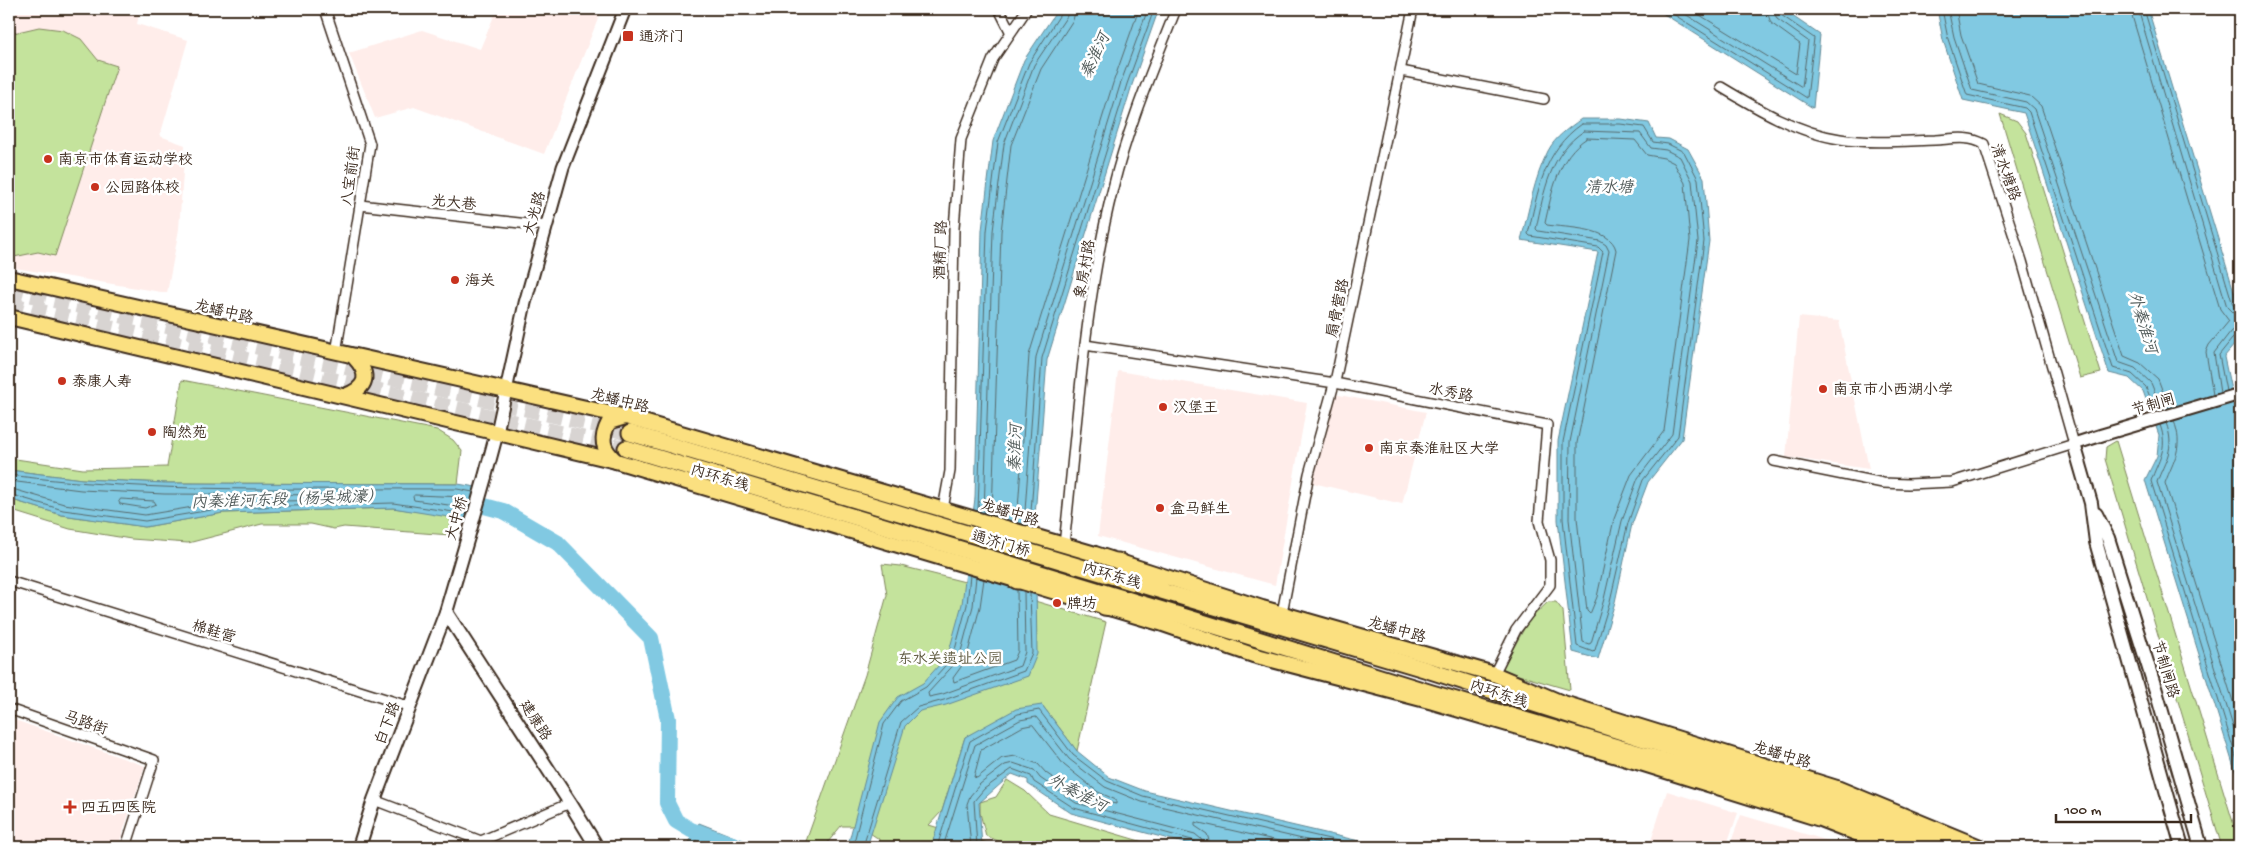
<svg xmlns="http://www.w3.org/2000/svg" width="2249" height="856" viewBox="0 0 2249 856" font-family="'Gochi Hand','LXGW WenKai TC',sans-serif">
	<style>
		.built { fill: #ffedea }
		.green { fill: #c4e39c; stroke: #80865d }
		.water { fill: #81c9e2; stroke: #658994 }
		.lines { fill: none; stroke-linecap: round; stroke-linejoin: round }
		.shore { stroke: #576a6c; stroke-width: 1 }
		.river { stroke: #81c9e2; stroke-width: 16 }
		.trunk-tunnel { stroke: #d8d4d2; stroke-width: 15; stroke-dasharray: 15 8; stroke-linecap: butt }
		.minor-casing { stroke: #3b2a1e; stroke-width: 12 }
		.tertiary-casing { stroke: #3b2a1e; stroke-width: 15 }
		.secondary-casing { stroke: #3b2a1e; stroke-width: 16 }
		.primary-casing { stroke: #3b2a1e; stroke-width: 18 }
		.trunk-casing { stroke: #3b2a1e; stroke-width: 19 }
		.minor { stroke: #fff; stroke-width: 9 }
		.tertiary { stroke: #fff; stroke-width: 11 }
		.secondary { stroke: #fff; stroke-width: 12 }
		.primary { stroke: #fbe080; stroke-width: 14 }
		.trunk { stroke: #fbe080; stroke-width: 15 }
		.secondary-bridge-casing { stroke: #3b2a1e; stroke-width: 16; stroke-linecap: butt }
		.secondary-bridge { stroke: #fff; stroke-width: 12 }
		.poi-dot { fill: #c8321e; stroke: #fff; stroke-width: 2 }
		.labels { text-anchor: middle; stroke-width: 5; stroke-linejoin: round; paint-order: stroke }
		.poi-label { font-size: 15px; fill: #3b2a1e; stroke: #fff; text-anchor: start }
		.street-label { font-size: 15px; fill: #3b2a1e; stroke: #fff }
		.park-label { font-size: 15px; fill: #5d583e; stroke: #fff }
		.water-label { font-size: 16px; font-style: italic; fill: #505a59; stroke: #fff }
	</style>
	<rect width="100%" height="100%" fill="#fff"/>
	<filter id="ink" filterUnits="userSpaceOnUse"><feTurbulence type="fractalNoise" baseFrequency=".02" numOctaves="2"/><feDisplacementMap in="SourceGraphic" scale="10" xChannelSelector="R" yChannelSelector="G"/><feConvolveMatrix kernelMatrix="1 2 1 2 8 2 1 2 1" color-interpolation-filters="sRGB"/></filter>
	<g filter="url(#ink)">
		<g class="built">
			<polygon points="9,9 140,9 137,24 188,40 160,136 185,145 179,229 167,293 9,267"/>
			<polygon points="497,9 602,9 544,154 414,107 375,118 349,53 422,30 480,49"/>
			<polygon points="1799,317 1839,321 1869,469 1786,457"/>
			<polygon points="1118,371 1307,403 1275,585 1098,536"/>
			<polygon points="1334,394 1426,412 1402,504 1313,483"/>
			<polygon points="9,718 145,766 118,847 9,847"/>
			<polygon points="1667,791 1738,813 1726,847 1649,847"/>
			<polygon points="1741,815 1829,841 1826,847 1729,847"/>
		</g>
		<g class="green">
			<polygon points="39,27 63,30 81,39 98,60 117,66 55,256 38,252 9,258 9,34"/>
			<polygon points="2000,114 2017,121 2026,133 2101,373 2080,378"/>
			<polygon points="182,380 437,430 453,440 462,451 458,484 165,483 82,479 9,470 9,458 83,469 167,467"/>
			<polygon points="2116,441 2240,845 2240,847 2222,847 2105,459 2106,447"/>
			<polygon points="9,499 62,515 145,527 223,513 393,508 451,516 450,535 344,527 334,529 311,524 262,524 188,543 131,539 70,529 9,510"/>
			<polygon points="882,564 901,566 1001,591 1106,622 1077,751 1042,705 965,737 942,811 929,825 1001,847 878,847 879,839 859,826 841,826 824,847 804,847 865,675 887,595"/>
			<polygon points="1548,602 1556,602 1563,611 1570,690 1501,670 1529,620"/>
			<polygon points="1007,780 1025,791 1049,814 1160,847 1013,847 986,836 980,813 980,802 996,797"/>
		</g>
		<g class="water">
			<polygon points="1058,9 1163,9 1156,17 1132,85 1047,360 1035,516 1037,654 1028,676 946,705 920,711 905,726 867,847 844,847 849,841 880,722 898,697 923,683 948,655 962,604 975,498 982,230 993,141 1024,60"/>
			<polygon points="1656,9 1782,9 1820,35 1813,108"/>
			<polygon points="1937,9 2148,9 2240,311 2240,338 2224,357 2234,404 2240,416 2240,787 2145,480 2157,456 2159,435 2143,391 2129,378 2109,373 2024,113 1963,100 1943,40"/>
			<path d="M1581 119H1621L1649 123 1656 138 1669 139 1688 149 1704 178 1709 241 1682 439 1648 482 1632 524 1615 602 1598 659 1573 652 1558 520V441L1598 252 1521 240C1529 211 1534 178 1548 151 1555 137 1569 128 1581 119Z"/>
			<polygon points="9,470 82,479 165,483 458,484 482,488 473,521 393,508 223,513 145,527 62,515 9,499"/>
			<polygon points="1042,705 1077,751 1109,777 1145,791 1385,847 1199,847 1071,813 1028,784 1028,780 1012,774 979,803 982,847 931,847 965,737 1016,709"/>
			<polygon points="699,823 760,847 701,847 689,843"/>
		</g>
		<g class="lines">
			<g class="shore">
				<polyline points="1665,9 1807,98 1814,38 1781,15 1780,9"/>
				<polyline points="1677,9 1802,87 1808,41 1777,19 1773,9"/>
				<polyline points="1690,9 1796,74 1800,44 1771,23 1766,9"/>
				<polyline points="1942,9 1948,39 1967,95 2025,108 2029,112 2113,368 2132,374 2146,387 2156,412"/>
				<polyline points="1948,9 1954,37 1972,90 2026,102 2034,109 2118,362 2135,368 2151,383 2162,410"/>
				<polyline points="1956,9 1961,35 1978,84 2030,96 2041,106 2124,356 2140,363 2158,379 2169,408"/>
				<polyline points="2130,9 2220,309 2229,321 2209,345 2206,352 2213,395"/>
				<polyline points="2138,9 2227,307 2233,313 2240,315"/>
				<polyline points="2144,9 2233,305 2236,308 2240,309"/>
				<path d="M1582 124H1620L1644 127 1653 142 1668 144 1684 152 1698 179 1704 241 1678 436 1643 480 1628 523 1610 601 1595 650 1593 652 1577 646 1563 519V442L1603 252 1598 247 1530 236 1528 234C1538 191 1543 151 1582 124Z"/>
				<path d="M1584 131 1640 133 1651 148 1666 150 1680 157 1692 181 1698 241 1672 434 1638 478 1622 521 1604 599 1591 643 1589 644 1583 642 1569 519 1570 442 1609 251 1606 245 1600 241 1538 231 1536 229C1544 191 1550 153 1584 131Z"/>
				<path d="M1587 138 1635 140 1647 155 1664 158 1674 163 1685 183 1690 240 1664 431 1631 475 1614 519 1597 597 1590 614 1587 611 1577 518V443L1616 250C1611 227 1567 228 1547 225L1545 223C1552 192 1558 156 1587 138Z"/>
				<polyline points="2226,391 2219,355 2232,339 2240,335"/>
				<polyline points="2220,393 2214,353 2231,331 2240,328"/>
				<path d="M2174 421C2184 448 2174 459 2165 483L2240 724"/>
				<path d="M2166 423C2176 449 2165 460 2157 482L2240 749"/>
				<path d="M2160 425C2169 449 2158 460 2151 481L2240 770"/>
				<path d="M9 475C157 494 308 488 457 489L473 492"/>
				<polyline points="9,481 81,490 164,494 340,495 342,497 340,500 223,502 145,515 64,504 9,488"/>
				<polyline points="9,494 63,510 145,521 223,508 393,503 467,514"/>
				<polygon points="415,495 465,497 467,499 462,507 414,500 413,497"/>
				<polygon points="121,499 154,501 156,504 145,508 120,504 119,502"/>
				<polyline points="978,511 987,231 998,142 1029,63 1061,13 1062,9"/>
				<polyline points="984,513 993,231 1004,144 1034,65 1067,16 1068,9"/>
				<polyline points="992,515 1001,232 1011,145 1041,69 1073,20 1076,9"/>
				<polyline points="1017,523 1029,355 1114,80 1139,9"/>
				<polyline points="1024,525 1036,357 1121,82 1148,9"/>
				<polyline points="1030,526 1042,358 1127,84 1152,15 1156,9"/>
				<polyline points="976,577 973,606 959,659 928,693 929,697 943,694 1020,666 1025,652 1024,591"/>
				<polyline points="984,579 980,607 966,660 953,678 954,682 1014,660 1018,651 1017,590"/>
				<polygon points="1033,725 1064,765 1098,792 1116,800 1116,804 1079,796 1046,773 1038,764 1016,756 1002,758 977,778 974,777 981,750 1022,727"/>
				<polyline points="699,847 696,839 703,830 746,847"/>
				<polyline points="850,847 854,842 884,724 901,701 926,687 953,657 967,605 970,575"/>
				<polyline points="863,847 901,722 918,707 944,700 1024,671 1032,653 1030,593"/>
				<polyline points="937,847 970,741 1018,714 1039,710 1073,755 1107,781 1143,796 1364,847"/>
				<polyline points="943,847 975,745 1020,720 1036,717 1069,759 1105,787 1142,802 1337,847"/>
				<polyline points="971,847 967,804 970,796 980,784 1005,765 1013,763 1034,770 1040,778 1076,803 1195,834 1201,839 1203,847"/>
				<polyline points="977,847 974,801 984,789 1012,769 1031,776 1034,782 1074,808 1192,840 1196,842 1197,847"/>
				<polyline points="1211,847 1207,834 1195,826 1195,822 1305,847"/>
			</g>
			<polyline class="river" points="462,500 503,511 558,543 651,638 668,719 667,803 676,821 691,830 741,847"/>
			<g class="trunk-tunnel">
				<polyline points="9,290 630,433"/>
				<polyline points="9,304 626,448"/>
			</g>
			<defs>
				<g id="minor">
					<polyline points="325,9 370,144 336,353"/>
					<polyline points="999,9 1010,31"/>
					<polyline points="1401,71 1544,99"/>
					<path d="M1721 87C1756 108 1798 133 1840 139 1871 144 1904 141 1935 140 1953 139 1968 135 1984 144L2022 261 2074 444 1952 482 1908 484 1883 483 1774 461"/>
					<polyline points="360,205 546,226"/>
					<polyline points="1085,345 1335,383 1547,425 1539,521 1550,560 1550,585 1516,630 1494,674"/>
					<polyline points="943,509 950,471 954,228 961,139 993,59 1027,9"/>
					<path d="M1064 545C1077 427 1084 302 1113 188 1128 126 1153 68 1176 9"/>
					<polyline points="9,581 411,707"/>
					<polyline points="1282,613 1309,474 1336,377 1413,9"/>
					<polyline points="9,709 154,760 126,847"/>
					<polyline points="374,800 481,841 570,803"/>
				</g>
				<g id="tertiary">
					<polyline points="497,432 525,303 563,167 625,9"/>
					<polyline points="2074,444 2102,435 2240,394"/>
				</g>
				<g id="secondary">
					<polyline points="2074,444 2091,503 2096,542 2182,847"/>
					<polyline points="485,477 497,432"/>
					<polyline points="2096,514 2108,538 2156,691 2201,847"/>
					<polyline points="446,612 570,803 597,847"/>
					<polyline points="359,847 374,800 446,612 468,537"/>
				</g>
				<g id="primary">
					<polyline points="9,278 626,417 1095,554 1262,608 1494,674 1560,702 1837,788 1980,847"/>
					<polyline points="9,317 616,461 1160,623 1253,655 1433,702 1644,764 1820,819 1892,847"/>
					<path d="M345 396C367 388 371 375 354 357"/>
					<path d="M616 461C602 449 600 439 609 422L625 417"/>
				</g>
				<g id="trunk">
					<polyline points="630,433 1424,669 1823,796 1950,847"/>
					<polyline points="626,448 1189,618 1432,693 1817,805 1920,847"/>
					<polyline points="985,532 1027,534"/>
					<polyline points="1118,561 1160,583"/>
					<polyline points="985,563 1017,581"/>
					<polyline points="1104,607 1145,612"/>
				</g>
			</defs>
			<use href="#minor" class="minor-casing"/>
			<use href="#tertiary" class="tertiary-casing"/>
			<use href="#secondary" class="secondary-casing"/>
			<use href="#primary" class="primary-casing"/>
			<use href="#trunk" class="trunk-casing"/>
			<use href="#minor" class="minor"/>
			<use href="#tertiary" class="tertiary"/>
			<use href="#secondary" class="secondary"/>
			<use href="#primary" class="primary"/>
			<use href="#trunk" class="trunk"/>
			<defs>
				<polyline id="secondary-bridge" points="468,537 485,477"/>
			</defs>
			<use href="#secondary-bridge" class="secondary-bridge-casing"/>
			<use href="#secondary-bridge" class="secondary-bridge"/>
		</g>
	</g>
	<g class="poi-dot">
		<rect x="622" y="30" width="12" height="12" rx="2.5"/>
		<circle cx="48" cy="159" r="5"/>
		<circle cx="95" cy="187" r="5"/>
		<circle cx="455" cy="280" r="5"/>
		<circle cx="62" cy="381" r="5"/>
		<circle cx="1823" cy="389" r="5"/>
		<circle cx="1163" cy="407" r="5"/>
		<circle cx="152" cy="432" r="5"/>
		<circle cx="1369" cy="448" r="5"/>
		<circle cx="1160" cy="508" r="5"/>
		<circle cx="1057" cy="603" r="5"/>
		<path d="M67.5 799.5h5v5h5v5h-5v5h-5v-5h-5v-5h5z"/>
	</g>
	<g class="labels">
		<g class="poi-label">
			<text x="639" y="41">通济门</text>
			<text x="58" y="164">南京市体育运动学校</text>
			<text x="105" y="192">公园路体校</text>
			<text x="465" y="285">海关</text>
			<text x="72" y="386">泰康人寿</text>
			<text x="1833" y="394">南京市小西湖小学</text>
			<text x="1173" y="412">汉堡王</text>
			<text x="162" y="437">陶然苑</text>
			<text x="1379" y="453">南京秦淮社区大学</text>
			<text x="1170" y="513">盒马鲜生</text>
			<text x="1067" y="608">牌坊</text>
			<text x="81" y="812">四五四医院</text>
		</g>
		<g class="street-label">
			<text transform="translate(2006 172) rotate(70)" y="5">清水塘路</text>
			<text transform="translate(350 176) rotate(-82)" y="5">八宝前街</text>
			<text transform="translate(454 202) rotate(6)" y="5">光大巷</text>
			<text transform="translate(534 213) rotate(-74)" y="5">大光路</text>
			<text transform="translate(940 250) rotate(-88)" y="5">酒精厂路</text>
			<text transform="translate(1084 269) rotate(-80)" y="5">象房村路</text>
			<text transform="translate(1337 308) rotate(-78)" y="5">扇骨营路</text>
			<text transform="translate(224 311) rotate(13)" y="5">龙蟠中路</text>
			<text transform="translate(1451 392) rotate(11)" y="5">水秀路</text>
			<text transform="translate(620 400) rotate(14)" y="5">龙蟠中路</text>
			<text transform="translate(2153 404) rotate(-16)" y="5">节制闸</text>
			<text transform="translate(720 477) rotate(17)" y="5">内环东线</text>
			<text transform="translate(1010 512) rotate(17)" y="5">龙蟠中路</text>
			<text transform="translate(456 518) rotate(-74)" y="5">大中桥</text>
			<text transform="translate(1001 543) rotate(16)" y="5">通济门桥</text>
			<text transform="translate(1112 575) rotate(16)" y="5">内环东线</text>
			<text transform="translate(1397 629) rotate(16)" y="5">龙蟠中路</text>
			<text transform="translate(214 631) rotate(17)" y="5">棉鞋营</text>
			<text transform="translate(2166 669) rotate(73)" y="5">节制闸路</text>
			<text transform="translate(1499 693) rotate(18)" y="5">内环东线</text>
			<text transform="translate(536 720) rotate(57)" y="5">建康路</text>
			<text transform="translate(86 722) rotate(19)" y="5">马路街</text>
			<text transform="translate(387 723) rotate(-69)" y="5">白下路</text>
			<text transform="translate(1782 754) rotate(17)" y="5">龙蟠中路</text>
		</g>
		<g class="park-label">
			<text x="950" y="663">东水关遗址公园</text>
		</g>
		<g class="water-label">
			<text transform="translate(1094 55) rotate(-65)" y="6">秦淮河</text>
			<text x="1609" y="192">清水塘</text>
			<text transform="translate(2144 322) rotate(73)" y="6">外秦淮河</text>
			<text transform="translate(1014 448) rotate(-89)" y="6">秦淮河</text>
			<text transform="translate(287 498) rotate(-2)" y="6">内秦淮河东段（杨吴城濠）</text>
			<text transform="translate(1078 792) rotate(27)" y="6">外秦淮河</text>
		</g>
	</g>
	<rect width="2249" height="856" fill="none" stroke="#fff" stroke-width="30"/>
	<rect x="15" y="15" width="2219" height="826" fill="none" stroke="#3b2a1e" stroke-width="2" filter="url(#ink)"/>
	<path d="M2056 814v8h135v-8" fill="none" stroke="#3b2a1e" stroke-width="2.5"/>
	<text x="2064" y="814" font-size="15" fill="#3b2a1e" stroke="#ffffff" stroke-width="4" paint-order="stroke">100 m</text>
</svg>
